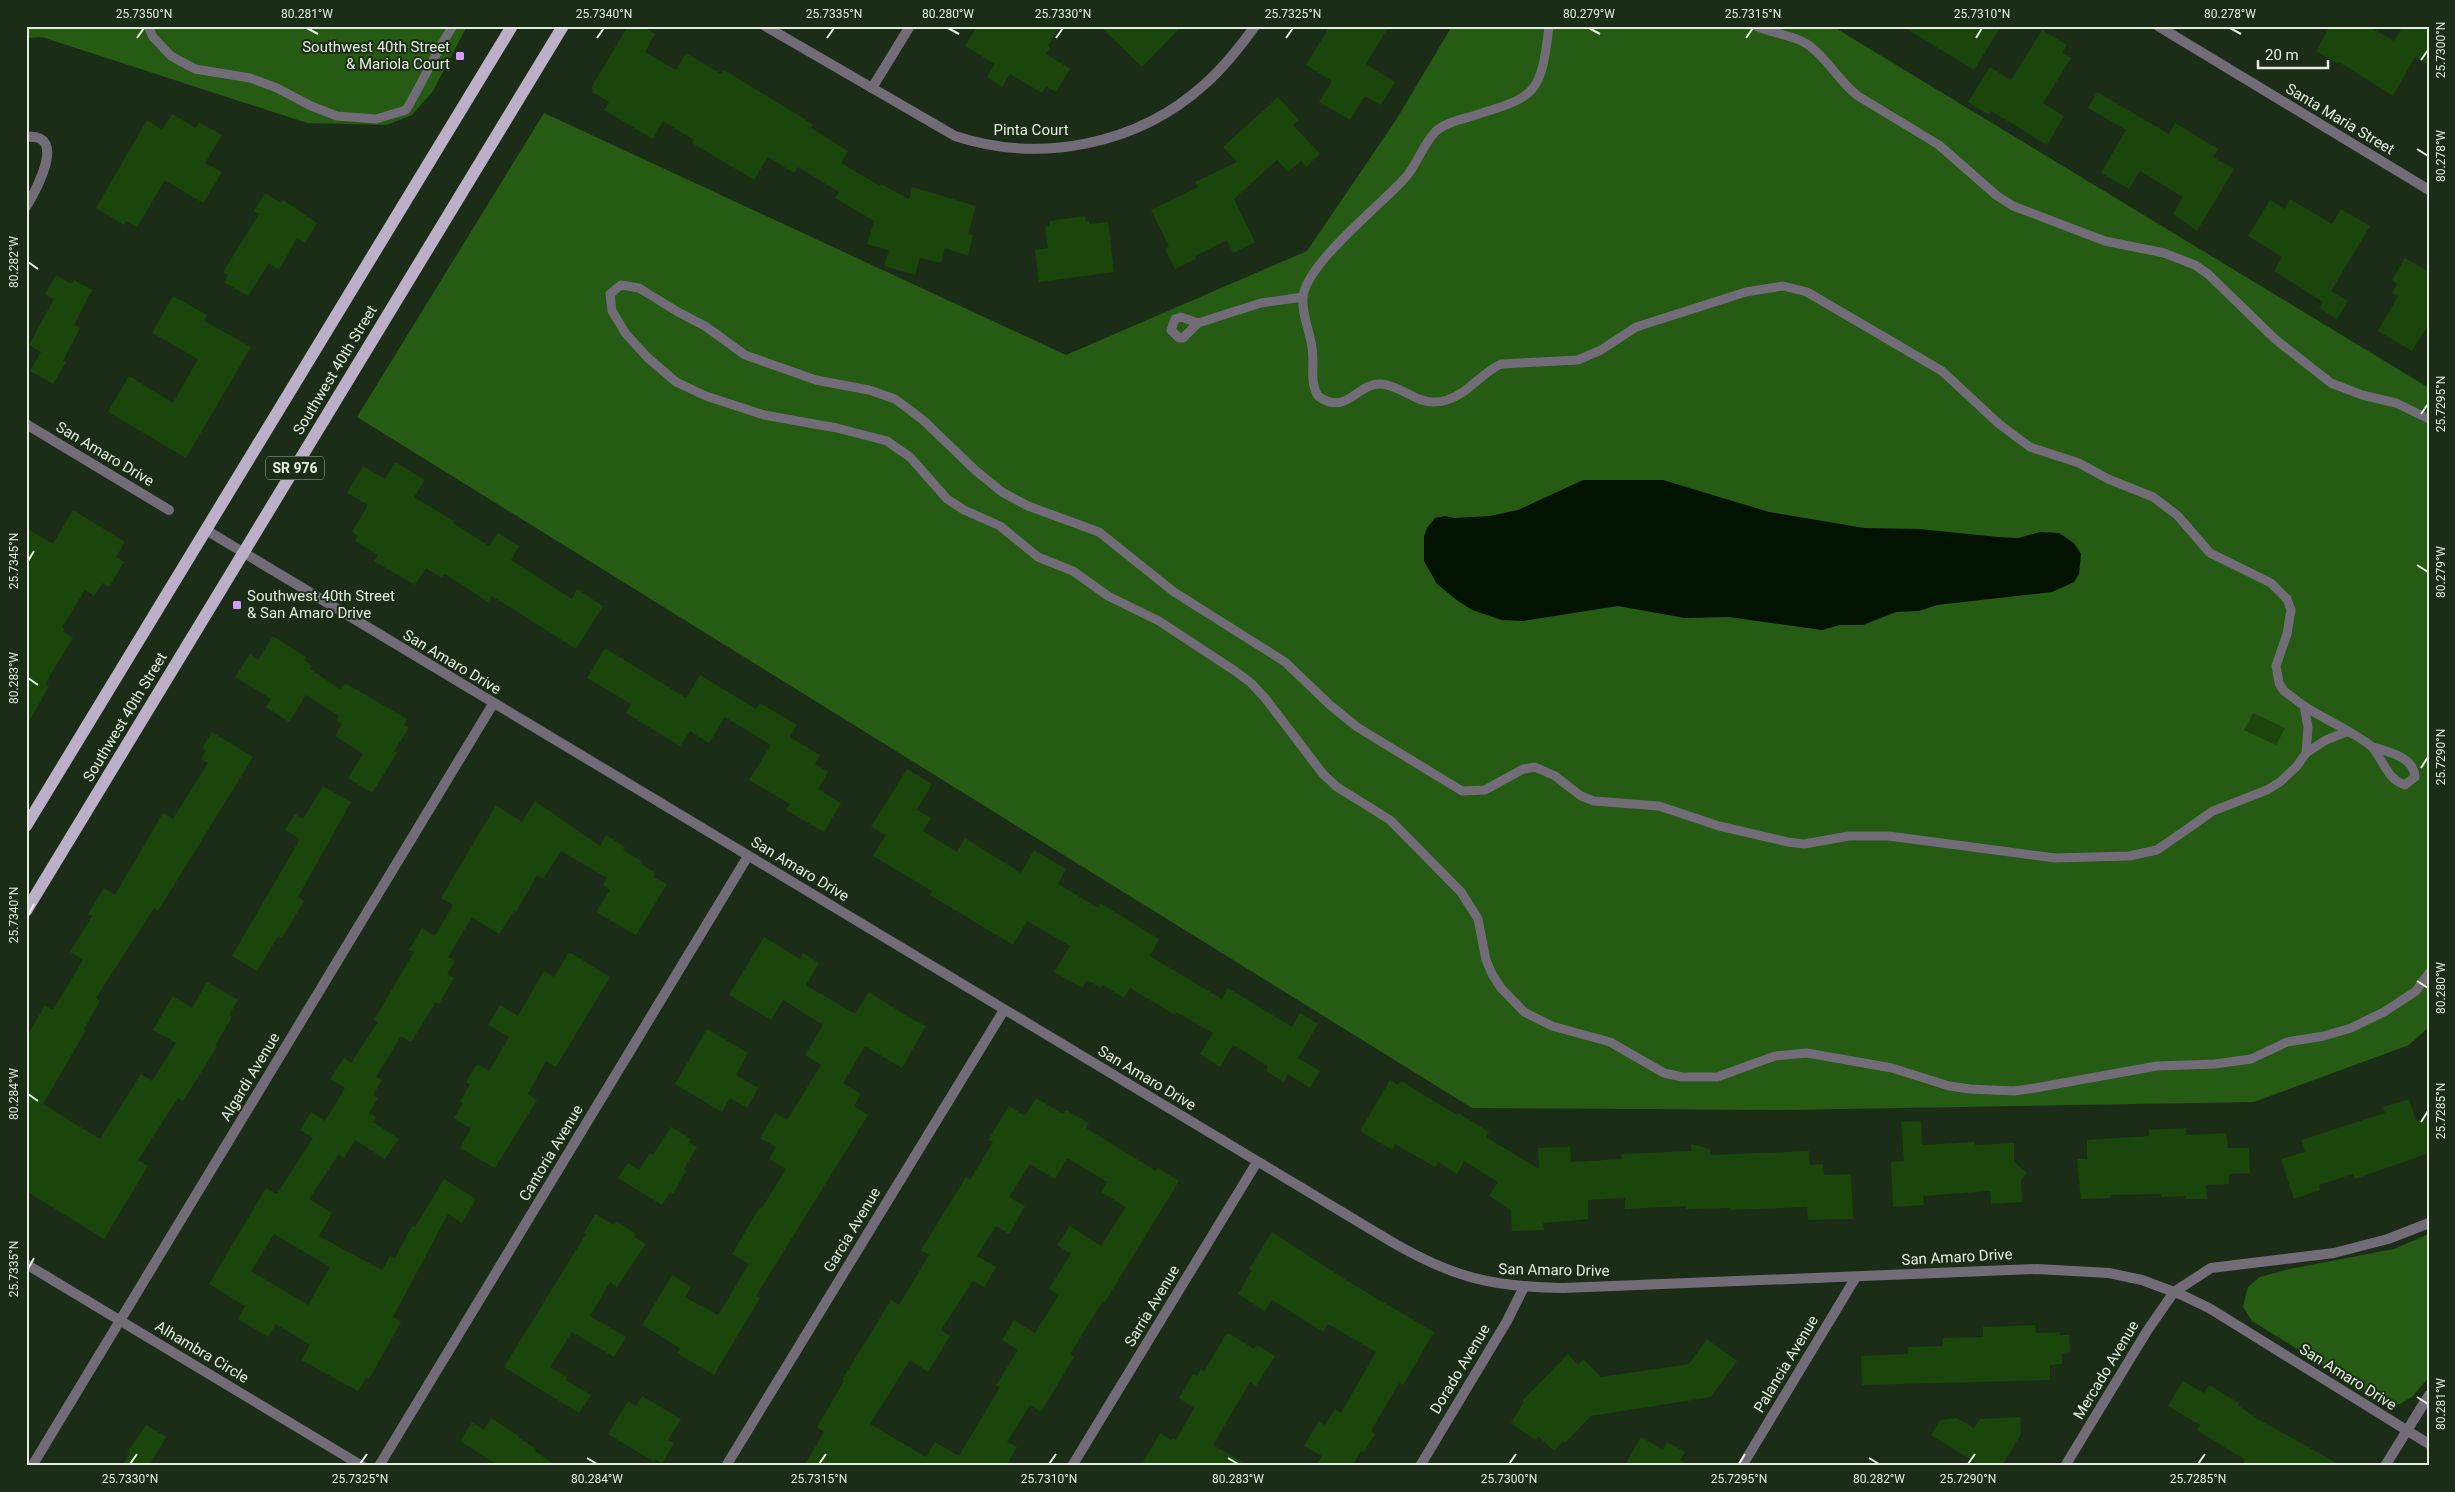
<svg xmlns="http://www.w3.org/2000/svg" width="2455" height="1492" viewBox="0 0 2455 1492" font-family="Roboto,sans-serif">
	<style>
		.green { fill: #255b12 }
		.water { fill: #031301 }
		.building { fill: #1a450b; fill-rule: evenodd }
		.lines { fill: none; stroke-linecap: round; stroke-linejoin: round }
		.service { stroke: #726c78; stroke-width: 9 }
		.minor { stroke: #726c78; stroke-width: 10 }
		.tertiary { stroke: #726c78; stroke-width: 10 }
		.primary { stroke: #bcafc8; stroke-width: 12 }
		.ticks { fill: none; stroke: #e3eee0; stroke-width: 2 }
		.poi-dot { fill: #d29dfd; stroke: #1c2d17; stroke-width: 2 }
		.labels { text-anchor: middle; stroke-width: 4; stroke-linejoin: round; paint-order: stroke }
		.shield { fill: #1c2d17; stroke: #a7b4a4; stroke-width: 1 }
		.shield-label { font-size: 14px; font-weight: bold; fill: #e3eee0 }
		.poi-label { font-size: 15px; fill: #e3eee0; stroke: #1c2d17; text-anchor: end }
		.street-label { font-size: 15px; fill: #e3eee0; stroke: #1c2d17 }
		.neatline { fill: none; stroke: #e3eee0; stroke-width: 2 }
		.ticks-label { font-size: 12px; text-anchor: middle; fill: #e3eee0 }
	</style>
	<rect width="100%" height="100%" fill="#1c2d17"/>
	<g class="green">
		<polygon points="26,26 467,26 433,91 412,115 387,125 307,123 42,37 26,38"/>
		<polygon points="1452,26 1832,26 2429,388 2429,1027 2409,1045 2254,1102 1783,1110 1472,1108 357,417 544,113 1066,355 1307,251 1396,120"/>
		<polygon points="2429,1234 2429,1377 2413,1396 2400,1404 2385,1403 2252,1321 2243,1307 2248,1287 2260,1277 2289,1269 2394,1249"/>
	</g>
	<polygon class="water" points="1583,480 1663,480 1769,512 1864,528 1919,529 1998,537 2018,538 2040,532 2059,533 2074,543 2081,554 2079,574 2074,582 2052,592 1937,605 1919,611 1896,612 1863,625 1840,625 1822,630 1729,617 1685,618 1618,606 1523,621 1502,620 1472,610 1458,601 1437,584 1424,561 1424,536 1427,528 1435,518 1445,516 1454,518 1490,516 1518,510"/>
	<g class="building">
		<polygon points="628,26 642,26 655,34 645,52 676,70 686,53 721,74 724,70 803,118 813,125 811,128 848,151 841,163 880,186 881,184 909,199 912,187 976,206 968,234 973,235 968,256 945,248 941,263 920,258 915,275 884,266 889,250 867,244 874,221 835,198 839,192 798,167 794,173 768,157 754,180 692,143 694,140 663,121 653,139 604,110 609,102 592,92 593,90 591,88"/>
		<polygon points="977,26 1060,26 1048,46 1050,47 1046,54 1070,69 1056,92 1046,86 1042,93 1010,74 1002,87 987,77 995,64 965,46"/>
		<polygon points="1100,26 1182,26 1142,67"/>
		<polygon points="1330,26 1389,26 1366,64 1395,82 1381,105 1365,96 1350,120 1319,102 1332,81 1306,65"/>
		<polygon points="1902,26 2001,26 1974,70"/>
		<polygon points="2330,26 2368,26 2394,41 2403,26 2429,26 2429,65 2415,57 2393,96 2339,62 2338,64 2316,51"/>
		<polygon points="2042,30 2067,45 2062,53 2071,58 2043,103 2064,116 2047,145 1991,111 1989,115 1968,102 1990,67 2011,80"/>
		<polygon points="2097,92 2169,134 2175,123 2218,149 2213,157 2234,169 2197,231 2173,214 2183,197 2140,171 2129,189 2101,173 2126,130 2088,108"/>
		<polygon points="1278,97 1299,120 1293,125 1320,154 1306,167 1301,161 1288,172 1277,160 1234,199 1255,242 1233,253 1227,240 1195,256 1196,259 1175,269 1165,249 1169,246 1151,210 1198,187 1195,182 1237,162 1223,147"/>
		<polygon points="172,114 196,128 199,122 222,135 205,163 222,172 203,203 165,180 137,227 126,221 124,225 96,208 147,120 162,130"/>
		<polygon points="265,193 281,203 283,200 317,223 305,243 297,238 279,270 269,263 248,296 224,282 228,275 223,272 259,214 254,211"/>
		<polygon points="2290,199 2332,224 2341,209 2370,226 2331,291 2348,301 2337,319 2319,308 2323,302 2274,271 2282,257 2248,236 2270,200 2285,209"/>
		<polygon points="1085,216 1086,222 1089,221 1089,224 1108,222 1114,272 1039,282 1035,250 1048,248 1045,227 1050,226 1050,221"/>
		<polygon points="2405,258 2429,272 2429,323 2412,351 2378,331 2398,296 2392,293 2397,284 2392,280"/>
		<polygon points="56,275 71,284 74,280 92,290 74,325 80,328 63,361 66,362 53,384 30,371 41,352 29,345 54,299 45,294"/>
		<polygon points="173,296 207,315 204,321 251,347 186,458 108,412 129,376 173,403 198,359 152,333"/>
		<polygon points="395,462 425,480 414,497 454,521 453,523 489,546 498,533 519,546 511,560 572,599 577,589 603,606 576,649 492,596 488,602 445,574 442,578 426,568 415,585 374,561 378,555 355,541 358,536 352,532 368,505 347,493 363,466 385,479"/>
		<polygon points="73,510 125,542 116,557 124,562 109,587 103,583 94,596 85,590 62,627 65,629 63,631 73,638 49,677 46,685 49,686 26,727 26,528 53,544"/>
		<polygon points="273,636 306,657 304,660 312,666 310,669 341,690 345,683 407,719 404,725 409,728 394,751 397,753 372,793 348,778 363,754 335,736 342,724 336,720 339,716 306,695 289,722 266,707 271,699 235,677 250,654 258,660"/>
		<polygon points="605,648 686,698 700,675 756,709 760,703 797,725 790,737 820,755 815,764 828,772 818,789 841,803 824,832 786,810 790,804 749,780 771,745 725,717 709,743 690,731 680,746 626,713 631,704 587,678"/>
		<polygon points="2253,713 2285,728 2276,745 2244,730"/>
		<polygon points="212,732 253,757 158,911 154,908 96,998 100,1001 84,1029 86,1030 43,1104 100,1139 141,1074 152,1081 176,1043 153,1030 173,996 192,1008 207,982 238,1000 229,1015 232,1017 215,1046 217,1047 183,1101 178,1098 138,1160 148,1166 104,1239 26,1191 26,1038 45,1005 53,1010 83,960 70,952 92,916 88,914 104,888 115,895 163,813 173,819 208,763 201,759 206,751 202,748"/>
		<polygon points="907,769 932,784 917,810 931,818 923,831 957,852 965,838 1021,873 1034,850 1066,869 1058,884 1098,908 1100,903 1159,939 1150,956 1222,999 1228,988 1292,1027 1300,1013 1318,1024 1298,1058 1320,1071 1310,1088 1288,1074 1284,1082 1266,1071 1268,1066 1233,1045 1220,1067 1200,1054 1213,1033 1176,1012 1175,1015 1130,988 1124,998 1103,985 1101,988 1087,980 1082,988 1054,972 1070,946 1027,921 1013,945 930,895 932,891 873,856 886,835 871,827"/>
		<polygon points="323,786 351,802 298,897 304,901 282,938 278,936 257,971 232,956 300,839 285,830 295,814 303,819"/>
		<path d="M535 801 600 846 606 835 625 847 623 850 641 861 640 863 655 873 653 877 667 884 636 935 596 912 610 890 603 885 607 878 561 851 543 879 537 875 516 912 514 911 499 934 472 917 448 957 455 961 447 974 454 978 439 1004 436 1002 411 1042 401 1036 376 1077 382 1080 373 1095 378 1098 369 1113 376 1117 373 1122 399 1139 385 1159 355 1140 344 1158 339 1154 309 1199 332 1213 319 1236 382 1270 390 1256 395 1258 412 1226 415 1227 444 1179 476 1199 462 1223 448 1214 393 1317 401 1322 369 1379 366 1378 358 1391 301 1360 310 1345 276 1324 268 1337 238 1319 245 1306 209 1284 266 1188 277 1194 313 1138 300 1130 311 1112 325 1121 345 1088 330 1079 344 1058 351 1063 378 1022 374 1020 414 952 409 950 422 928 435 936 453 905 441 898 496 805 522 822ZM274 1234 330 1267 308 1305 251 1271Z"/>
		<polygon points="764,937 800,959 803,953 819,963 806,985 855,1014 869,992 910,1018 926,1026 902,1068 865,1046 843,1083 861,1094 854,1106 868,1115 756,1296 760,1298 714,1375 677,1353 680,1348 642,1325 672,1275 691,1287 685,1297 718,1315 749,1264 732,1254 760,1207 762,1208 786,1169 769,1159 776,1147 760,1138 775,1113 787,1120 821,1065 805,1055 823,1025 783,1000 771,1020 729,995"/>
		<polygon points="569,952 610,977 556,1067 546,1061 528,1094 537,1100 495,1168 460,1148 471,1129 454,1118 463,1103 460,1102 470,1084 466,1082 477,1064 489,1071 509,1037 488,1025 500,1005 518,1016 544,971 554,977"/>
		<polygon points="707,1029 748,1053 736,1075 758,1088 747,1108 730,1098 722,1112 675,1084"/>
		<polygon points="1390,1080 1398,1085 1401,1081 1457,1115 1458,1113 1489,1132 1486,1137 1539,1169 1538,1148 1570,1147 1571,1162 1622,1159 1621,1154 1691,1151 1691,1144 1710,1149 1710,1155 1809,1151 1810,1165 1823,1164 1824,1175 1851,1174 1853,1219 1808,1220 1807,1207 1731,1210 1731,1208 1686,1209 1686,1206 1625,1209 1625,1198 1588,1200 1588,1219 1543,1223 1544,1230 1512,1231 1511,1210 1489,1196 1498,1182 1464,1161 1457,1174 1438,1162 1435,1167 1395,1144 1392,1150 1360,1131"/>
		<path d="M1036 1098 1063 1114 1066 1110 1089 1123 1086 1128 1156 1171 1158 1168 1179 1181 1105 1302 1103 1301 1070 1354 1074 1357 1041 1412 1030 1405 1007 1442 1017 1447 1006 1466H804L824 1432 817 1427 844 1381 842 1380 891 1300 899 1305 929 1255 921 1250 966 1177 970 1180 993 1142 988 1140 1009 1106 1025 1116ZM1067 1158 1107 1182 1101 1192 1126 1207 1101 1246 1070 1226 1057 1245 1071 1254 1049 1289 1059 1295 1035 1333 1014 1320 1002 1340 1018 1350 996 1385 1000 1387 959 1456 935 1442 926 1457 870 1424 910 1360 928 1372 950 1336 941 1330 973 1281 984 1287 996 1267 977 1256 996 1226 1009 1234 1025 1206 1009 1197 1030 1164 1055 1179Z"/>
		<polygon points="2409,1099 2416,1121 2429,1118 2429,1153 2355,1179 2353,1174 2319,1185 2320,1190 2294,1199 2281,1159 2305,1152 2301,1140 2385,1113 2383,1107"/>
		<polygon points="1921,1121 1922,1145 1975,1142 1975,1145 2014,1143 2014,1162 2027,1173 2021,1180 2022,1202 1991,1204 1990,1191 1923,1196 1924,1205 1893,1207 1891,1162 1904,1161 1901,1122"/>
		<polygon points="671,1127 691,1139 689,1142 697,1147 684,1169 686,1171 673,1194 670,1192 662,1205 618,1178 628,1163 639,1170 650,1153 653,1155"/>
		<polygon points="2186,1128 2186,1135 2226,1133 2228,1148 2249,1148 2250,1173 2229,1174 2229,1184 2206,1185 2207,1199 2186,1199 2186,1196 2161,1197 2161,1194 2110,1195 2110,1198 2081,1199 2077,1159 2087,1159 2087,1140 2149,1136 2149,1130"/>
		<polygon points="595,1214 614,1225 616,1221 636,1234 634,1237 646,1244 617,1287 610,1282 590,1316 626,1337 614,1357 572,1332 550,1367 567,1377 566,1380 591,1395 579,1413 504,1367 586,1234 584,1233"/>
		<polygon points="1272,1232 1354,1285 1434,1332 1403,1385 1399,1383 1371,1431 1375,1434 1364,1452 1361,1451 1352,1466 1316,1466 1322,1456 1304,1446 1319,1421 1325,1425 1335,1409 1341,1413 1376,1352 1328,1324 1323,1332 1272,1300 1265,1311 1238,1294 1252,1270 1249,1269"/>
		<polygon points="2035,1325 2036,1333 2060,1332 2060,1335 2069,1335 2070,1352 2062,1353 2062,1364 2050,1365 2050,1380 1862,1385 1861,1356 1908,1354 1908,1347 1943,1346 1943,1338 1983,1337 1983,1327"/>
		<polygon points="1226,1334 1230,1334 1254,1349 1257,1345 1275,1356 1256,1386 1250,1382 1213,1445 1250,1466 1141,1466 1160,1433 1171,1440 1172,1438 1176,1440 1194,1408 1179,1398 1193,1374 1197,1376 1201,1370 1204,1372"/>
		<polygon points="1707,1339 1737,1361 1711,1397 1591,1416 1565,1443 1563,1441 1554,1451 1538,1436 1535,1440 1511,1423 1524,1402 1522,1401 1568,1354 1578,1365 1583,1359 1601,1377 1689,1364"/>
		<polygon points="2183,1381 2204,1393 2209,1385 2239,1403 2238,1405 2256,1418 2342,1466 2241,1466 2245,1460 2197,1430 2200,1425 2168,1406"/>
		<polygon points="642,1396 681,1419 668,1440 674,1443 662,1464 655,1459 654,1462 608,1434 628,1401 636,1406"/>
		<polygon points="2020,1417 2021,1434 2002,1466 1981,1466 1931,1435 1940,1420 1957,1418 1974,1428 1980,1419"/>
		<polygon points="491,1418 519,1436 518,1437 536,1449 535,1451 557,1466 499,1466 460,1441 472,1422 484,1430"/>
		<polygon points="146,1425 166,1437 149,1466 122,1466 129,1454 127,1453"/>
		<polygon points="1641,1437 1663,1450 1667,1442 1685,1452 1680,1460 1690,1466 1624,1466"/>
	</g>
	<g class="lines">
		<g class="service">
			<path d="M148 26 153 37 171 56 195 69 250 78 277 88 311 106 337 116 376 119 406 110C423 82 435 53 453 26"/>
			<path d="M1549 26C1541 97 1535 97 1469 117 1458 120 1443 124 1435 132 1423 145 1417 164 1406 177 1382 204 1308 262 1303 296 1301 313 1310 331 1312 348 1315 365 1309 381 1318 396 1347 417 1356 383 1381 384 1406 386 1418 409 1447 400 1469 393 1481 373 1501 364L1578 360 1601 350 1636 327 1746 292 1783 286 1807 292 1942 371 1999 424 2030 447 2079 463 2108 479 2153 497 2177 515 2210 553 2271 583 2287 599 2291 610 2287 634 2276 666 2279 683 2284 691 2304 706 2308 727 2306 753 2297 766 2280 782 2267 790 2213 811 2157 850 2129 856 2055 858 1889 836H1849L1804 844 1788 842 1719 826 1659 806 1594 801 1581 796 1555 776 1535 767 1523 769 1485 790 1462 791 1357 727 1330 705 1285 662 1174 592 1099 532 1028 506 1002 492 975 470 923 420 895 399 869 390 816 380 745 355 705 326 678 312 639 288 621 285 610 294 612 311 626 334 648 358 676 382 706 396 764 415 837 428 887 441 910 457 947 499 964 510 1000 526 1038 557 1073 571 1108 596 1159 621 1235 671 1251 683 1265 698 1323 774 1337 787 1390 820 1461 892 1478 919 1486 960 1492 974 1501 988 1524 1012 1552 1026 1610 1042 1664 1073 1682 1077H1717L1775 1056 1807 1053 1892 1068 1949 1086 1970 1089 2014 1091 2035 1088 2157 1066 2215 1064 2251 1059 2287 1042 2324 1036 2351 1028 2384 1012 2416 991 2429 973"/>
			<path d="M1756 26C1772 34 1792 34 1807 44 1827 57 1838 81 1858 96L1939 145 1996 195 2013 206 2105 241 2164 253 2195 265 2208 274 2275 339 2331 383 2362 395 2396 403 2429 419"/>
			<polyline points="1198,323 1183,338 1179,338 1171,330 1175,319 1181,317 1198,323 1261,303 1303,297"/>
			<path d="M2304 706C2317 715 2366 739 2373 748 2384 762 2387 779 2405 785L2415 777C2414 757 2389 752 2373 747"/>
			<polyline points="2306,753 2326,740 2346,732"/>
		</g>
		<g class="minor">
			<path d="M765 26 955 136C1040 164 1138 145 1205 84 1224 67 1240 47 1255 26"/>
			<polyline points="2158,26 2429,190"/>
			<polyline points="872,88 910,26"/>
			<path d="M26 137C69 132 35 192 26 207"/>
			<polyline points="26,424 169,510"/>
			<path d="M206 530 1392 1242C1454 1278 1493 1287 1563 1288L2037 1269 2109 1273 2142 1280 2182 1295 2209 1308 2429 1444"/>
			<polyline points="32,1466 493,704"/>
			<polyline points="379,1466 748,856"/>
			<polyline points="726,1466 1004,1010"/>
			<polyline points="1072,1466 1257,1162"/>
			<polyline points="1420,1466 1507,1321 1524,1287"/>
			<polyline points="1742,1466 1856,1277"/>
			<polyline points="2065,1466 2147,1331 2174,1292 2211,1268 2334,1253 2388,1239 2429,1223"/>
			<polyline points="2385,1466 2429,1395"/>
		</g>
		<polyline class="tertiary" points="26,1264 362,1466"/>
		<g class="primary">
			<polyline points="26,826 512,26"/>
			<polyline points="26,911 563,26"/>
		</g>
	</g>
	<path class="ticks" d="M307 28 318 34M948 28 959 34M1589 28 1600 34M2230 28 2241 34M137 38 144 28M597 38 604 28M827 38 834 28M1056 38 1063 28M1286 38 1293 28M1746 38 1753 28M1976 38 1982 28M2421 60 2428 50M2417 149 2428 156M28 262 38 269M2421 414 2428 404M28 561 34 551M2417 565 2428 572M28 678 38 685M2421 768 2428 757M28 915 34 904M2417 981 2428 988M28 1094 38 1101M2421 1122 2428 1111M28 1269 34 1258M2417 1397 2428 1404M587 1458 597 1464M1228 1458 1238 1464M1869 1458 1879 1464M130 1464 137 1454M360 1464 367 1454M819 1464 826 1454M1049 1464 1056 1454M1509 1464 1516 1454M1739 1464 1745 1454M1968 1464 1975 1454M2198 1464 2205 1454"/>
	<g class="poi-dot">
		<rect x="455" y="51" width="10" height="10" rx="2.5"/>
		<rect x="232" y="600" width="10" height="10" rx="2.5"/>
	</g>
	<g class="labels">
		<rect class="shield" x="266" y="456.5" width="58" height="23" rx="4"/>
		<g class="shield-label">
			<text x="295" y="473">SR 976</text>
		</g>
		<g class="poi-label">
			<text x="450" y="52">Southwest 40th Street<tspan x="450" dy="17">&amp; Mariola Court</tspan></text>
			<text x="247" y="601" text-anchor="start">Southwest 40th Street<tspan x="247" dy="17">&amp; San Amaro Drive</tspan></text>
		</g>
		<g class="street-label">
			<text transform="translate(2340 119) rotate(31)" y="5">Santa Maria Street</text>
			<text x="1031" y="135">Pinta Court</text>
			<text transform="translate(335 370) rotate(-59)" y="5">Southwest 40th Street</text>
			<text transform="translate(105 454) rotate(31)" y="5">San Amaro Drive</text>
			<text transform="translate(452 662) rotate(31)" y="5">San Amaro Drive</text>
			<text transform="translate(125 717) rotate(-59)" y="5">Southwest 40th Street</text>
			<text transform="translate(800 869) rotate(31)" y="5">San Amaro Drive</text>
			<text transform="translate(250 1077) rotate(-59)" y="5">Algardi Avenue</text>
			<text transform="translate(1147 1078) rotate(31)" y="5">San Amaro Drive</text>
			<text transform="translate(551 1153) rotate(-59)" y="5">Cantoria Avenue</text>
			<text transform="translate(852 1230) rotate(-59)" y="5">Garcia Avenue</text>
			<text transform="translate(1957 1257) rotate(-3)" y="5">San Amaro Drive</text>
			<text transform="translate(1554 1270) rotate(1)" y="5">San Amaro Drive</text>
			<text transform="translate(1152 1306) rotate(-59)" y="5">Sarria Avenue</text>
			<text transform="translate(202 1352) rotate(31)" y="5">Alhambra Circle</text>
			<text transform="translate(1786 1364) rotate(-59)" y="5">Palancia Avenue</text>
			<text transform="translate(1460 1369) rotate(-59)" y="5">Dorado Avenue</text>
			<text transform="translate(2106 1370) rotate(-59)" y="5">Mercado Avenue</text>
			<text transform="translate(2348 1377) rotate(32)" y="5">San Amaro Drive</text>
		</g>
	</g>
	<rect width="2455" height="1492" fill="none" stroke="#1c2d17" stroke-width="55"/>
	<path d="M2258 60v8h70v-8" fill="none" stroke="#e3eee0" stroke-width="2.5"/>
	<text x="2265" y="60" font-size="15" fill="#e3eee0" stroke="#1c2d17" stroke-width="4" paint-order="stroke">20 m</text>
	<rect x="28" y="28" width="2400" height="1436" class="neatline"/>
	<g class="ticks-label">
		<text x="144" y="18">25.7350°N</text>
		<text x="307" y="18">80.281°W</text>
		<text x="604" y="18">25.7340°N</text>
		<text x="834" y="18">25.7335°N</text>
		<text x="948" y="18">80.280°W</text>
		<text x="1063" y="18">25.7330°N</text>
		<text x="1293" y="18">25.7325°N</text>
		<text x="1589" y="18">80.279°W</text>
		<text x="1753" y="18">25.7315°N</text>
		<text x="1982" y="18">25.7310°N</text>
		<text x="2230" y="18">80.278°W</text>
		<text transform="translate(2441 50) rotate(-90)" y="4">25.7300°N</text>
		<text transform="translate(2441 156) rotate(-90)" y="4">80.278°W</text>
		<text transform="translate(14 262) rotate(-90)" y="4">80.282°W</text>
		<text transform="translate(2441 404) rotate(-90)" y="4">25.7295°N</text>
		<text transform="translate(14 561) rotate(-90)" y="4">25.7345°N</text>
		<text transform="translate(2441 572) rotate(-90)" y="4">80.279°W</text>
		<text transform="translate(14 678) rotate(-90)" y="4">80.283°W</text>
		<text transform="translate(2441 757) rotate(-90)" y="4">25.7290°N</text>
		<text transform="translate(14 915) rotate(-90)" y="4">25.7340°N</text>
		<text transform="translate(2441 988) rotate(-90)" y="4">80.280°W</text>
		<text transform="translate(14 1094) rotate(-90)" y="4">80.284°W</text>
		<text transform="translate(2441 1111) rotate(-90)" y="4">25.7285°N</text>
		<text transform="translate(14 1269) rotate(-90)" y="4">25.7335°N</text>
		<text transform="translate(2441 1404) rotate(-90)" y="4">80.281°W</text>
		<text x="130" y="1483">25.7330°N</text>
		<text x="360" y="1483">25.7325°N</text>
		<text x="597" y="1483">80.284°W</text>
		<text x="819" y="1483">25.7315°N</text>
		<text x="1049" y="1483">25.7310°N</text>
		<text x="1238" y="1483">80.283°W</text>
		<text x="1509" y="1483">25.7300°N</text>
		<text x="1739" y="1483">25.7295°N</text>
		<text x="1879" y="1483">80.282°W</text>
		<text x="1968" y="1483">25.7290°N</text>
		<text x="2198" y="1483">25.7285°N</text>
	</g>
</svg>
